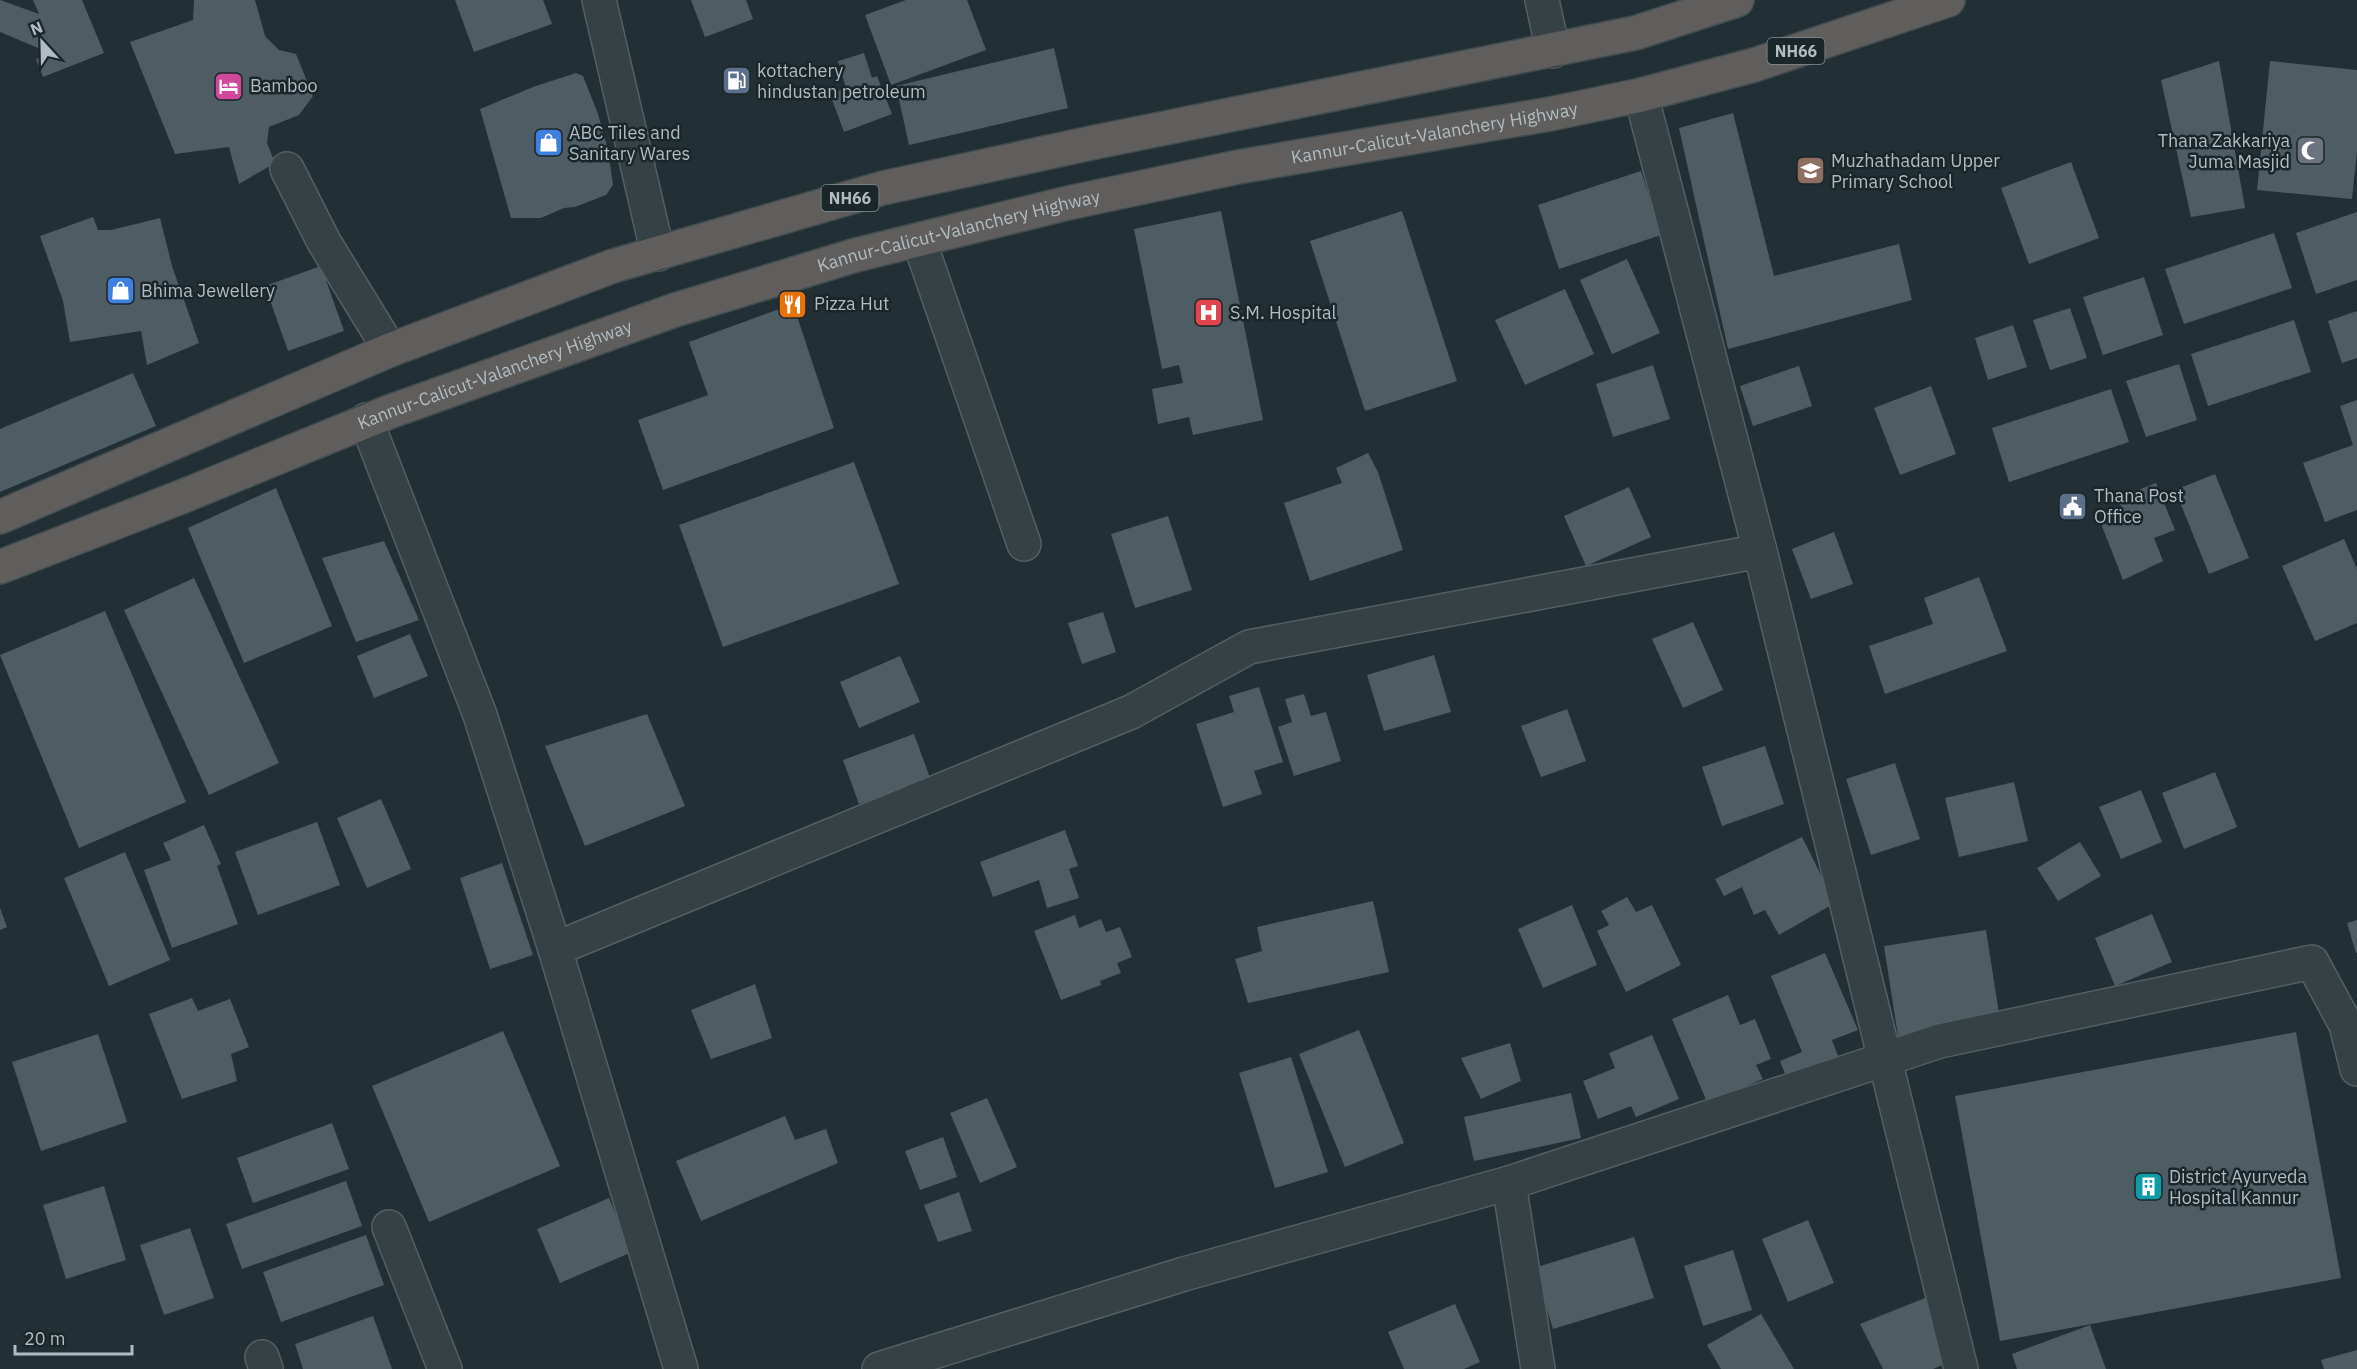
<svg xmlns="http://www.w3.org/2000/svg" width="2357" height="1369" viewBox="0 0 2357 1369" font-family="'IBM Plex Sans',sans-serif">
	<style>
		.building { fill: #4e5d63 }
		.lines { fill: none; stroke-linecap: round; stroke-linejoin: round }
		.minor-casing { stroke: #535f63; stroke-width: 36 }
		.trunk-casing { stroke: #404c50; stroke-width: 36 }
		.minor { stroke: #364146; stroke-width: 33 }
		.trunk { stroke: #605e5d; stroke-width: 33 }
		.labels { text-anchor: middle; stroke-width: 5; stroke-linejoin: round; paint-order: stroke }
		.shield { fill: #1b262a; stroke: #838f94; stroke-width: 1.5 }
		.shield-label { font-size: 16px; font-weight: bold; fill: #b0bcc2 }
		.poi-label { font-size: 18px; fill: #b0bcc2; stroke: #1b262a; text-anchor: start }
		.street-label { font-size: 18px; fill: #b0bcc2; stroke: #1b262a }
	</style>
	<rect width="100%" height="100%" fill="#223035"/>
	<g class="building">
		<polygon points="0,0 39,14 33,0 82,0 104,53 43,77 36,59 50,53 0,32"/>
		<polygon points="194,0 255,0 265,36 279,50 296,54 313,96 299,115 269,127 267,143 275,163 239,184 229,147 175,154 130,42 193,20"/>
		<polygon points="455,0 543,0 552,24 474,52"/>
		<polygon points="691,0 746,0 753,19 705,37"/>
		<polygon points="906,0 967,0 986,50 891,85 865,15"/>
		<polygon points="1054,48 1068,108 909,145 896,86"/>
		<polygon points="864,53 872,78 877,76 892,114 844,132 830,94 846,88 838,61"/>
		<polygon points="2219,61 2245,208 2191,217 2161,80"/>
		<polygon points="2270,61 2357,70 2357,151 2352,199 2257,190"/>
		<polygon points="576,73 583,76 598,114 608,150 613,185 606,195 575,207 564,208 541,218 511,218 480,109 533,87"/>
		<polygon points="1733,113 1774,276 1899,244 1912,300 1728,349 1679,128"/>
		<polygon points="2071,162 2099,238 2029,264 2001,188"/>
		<polygon points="1641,171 1661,235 1559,269 1538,205"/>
		<polygon points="1221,211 1263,420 1193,435 1189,417 1158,424 1152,389 1183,383 1179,365 1162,369 1134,229"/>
		<polygon points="1402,211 1457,381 1365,411 1310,241"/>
		<polygon points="2357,212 2357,280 2316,294 2296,233"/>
		<polygon points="93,217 98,230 111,230 160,218 172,266 199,343 147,365 141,331 70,342 63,301 40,236"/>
		<polygon points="2274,233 2292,288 2184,324 2165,269"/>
		<polygon points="1627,259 1660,333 1612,354 1580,280"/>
		<polygon points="321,266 344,331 288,351 265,286"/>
		<polygon points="2144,277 2163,335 2103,355 2083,297"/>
		<polygon points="1565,289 1594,354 1525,385 1495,320"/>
		<polygon points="793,304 834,428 663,490 638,420 708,395 689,342"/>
		<polygon points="2070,308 2087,358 2050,370 2033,320"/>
		<polygon points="2357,311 2357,358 2342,363 2328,321"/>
		<polygon points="2294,320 2311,372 2208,406 2191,354"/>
		<polygon points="2013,325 2027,367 1988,380 1975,338"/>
		<polygon points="2179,364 2197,420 2146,437 2126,381"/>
		<polygon points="1653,365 1670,419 1613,437 1596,384"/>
		<polygon points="1799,366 1812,406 1753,426 1740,386"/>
		<polygon points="133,373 156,426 0,492 0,429"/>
		<polygon points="1931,386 1956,454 1900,475 1874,408"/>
		<polygon points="2111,389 2129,442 2009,482 1992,428"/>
		<polygon points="2357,400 2357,510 2325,522 2303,463 2353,445 2340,406"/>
		<polygon points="1368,453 1378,472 1403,550 1310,581 1284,503 1342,483 1336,468"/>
		<polygon points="854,462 899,584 723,647 679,525"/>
		<polygon points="2215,474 2249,558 2209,574 2175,490"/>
		<polygon points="2156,483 2175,530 2154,538 2163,561 2123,580 2100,521 2123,512 2118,498"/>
		<polygon points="1629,487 1651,537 1586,566 1564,516"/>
		<polygon points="276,488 332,626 244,663 188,528"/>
		<polygon points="1168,516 1192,590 1135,608 1111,534"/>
		<polygon points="1834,532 1853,584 1811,599 1792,549"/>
		<polygon points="2344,539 2357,569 2357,623 2315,641 2282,566"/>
		<polygon points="384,541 419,620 356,642 322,558"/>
		<polygon points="1979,577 2007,651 1885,694 1869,646 1933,624 1924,598"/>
		<polygon points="194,578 279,763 209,795 124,610"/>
		<polygon points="105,611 186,802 79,848 0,655"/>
		<polygon points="1103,612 1116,652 1082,664 1068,623"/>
		<polygon points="1693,622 1723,690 1683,708 1652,639"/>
		<polygon points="410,634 428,676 374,698 357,656"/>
		<polygon points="1434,655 1451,712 1384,731 1367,675"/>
		<polygon points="900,656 920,702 859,728 840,682"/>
		<polygon points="1259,687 1283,762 1254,771 1262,794 1223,807 1196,724 1234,712 1229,696"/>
		<polygon points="1304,694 1311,716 1326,712 1341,761 1294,776 1278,727 1292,722 1285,699"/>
		<polygon points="1567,709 1586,761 1541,777 1521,726"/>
		<polygon points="647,714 685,806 585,846 545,746"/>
		<polygon points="914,734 930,778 859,804 843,760"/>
		<polygon points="1765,746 1784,804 1722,826 1702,767"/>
		<polygon points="1895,763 1920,839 1871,855 1846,779"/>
		<polygon points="2215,772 2237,827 2184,849 2162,793"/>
		<polygon points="2014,782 2028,841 1959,857 1945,798"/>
		<polygon points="2141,790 2162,842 2121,859 2099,807"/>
		<polygon points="381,799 411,869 367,888 337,818"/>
		<polygon points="317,822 340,885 258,915 235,852"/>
		<polygon points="204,825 221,864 217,866 238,924 172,948 144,870 171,860 163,843"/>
		<polygon points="1065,830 1078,866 1069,869 1079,898 1047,908 1039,880 993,897 980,862"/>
		<polygon points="1802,837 1835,903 1779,935 1765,910 1754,915 1742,887 1724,896 1715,879"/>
		<polygon points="2080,842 2101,876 2058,901 2037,868"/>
		<polygon points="125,852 170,960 109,986 64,878"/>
		<polygon points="502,863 533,955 490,969 460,878"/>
		<polygon points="1627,897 1636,912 1652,905 1681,965 1626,992 1597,931 1609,925 1601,911"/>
		<polygon points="1373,901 1389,972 1248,1003 1235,959 1262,951 1257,927"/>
		<polygon points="1572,905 1597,965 1543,988 1518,929"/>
		<polygon points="0,908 7,927 0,930"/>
		<polygon points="2152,914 2172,962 2115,986 2095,938"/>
		<polygon points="1075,915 1079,928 1101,919 1106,932 1120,927 1132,957 1117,963 1121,973 1100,981 1101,985 1061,1000 1034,931"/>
		<polygon points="2357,920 2357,953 2356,953 2347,923"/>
		<polygon points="1986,930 2000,1020 1898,1036 1884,946"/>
		<polygon points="1825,953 1858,1030 1832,1040 1841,1064 1789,1084 1780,1061 1802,1052 1771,976"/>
		<polygon points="755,984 772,1038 711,1059 691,1010"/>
		<polygon points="1728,995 1740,1025 1755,1019 1771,1059 1756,1065 1763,1079 1707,1102 1672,1019"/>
		<polygon points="192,998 198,1011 230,999 249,1047 231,1054 237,1081 182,1099 149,1014"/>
		<polygon points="1359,1030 1404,1143 1345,1167 1299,1054"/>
		<polygon points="503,1031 560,1166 429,1222 372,1086"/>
		<polygon points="2296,1032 2341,1278 2000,1341 1955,1096"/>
		<polygon points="98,1034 127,1122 41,1151 12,1062"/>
		<polygon points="1652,1035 1679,1099 1636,1117 1631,1106 1598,1119 1583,1081 1615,1068 1609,1053"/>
		<polygon points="1510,1043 1521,1081 1481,1099 1461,1058"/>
		<polygon points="1291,1057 1328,1172 1275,1188 1239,1073"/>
		<polygon points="1571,1093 1581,1138 1474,1161 1464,1117"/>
		<polygon points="987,1098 1017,1167 980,1183 950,1113"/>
		<polygon points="785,1116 795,1140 826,1129 838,1163 701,1221 676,1161"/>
		<polygon points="332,1123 349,1169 253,1203 237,1158"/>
		<polygon points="943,1137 957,1177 920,1190 905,1151"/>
		<polygon points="346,1181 362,1226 242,1269 226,1224"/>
		<polygon points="104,1186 126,1260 66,1279 43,1205"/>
		<polygon points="959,1192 972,1231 938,1242 924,1205"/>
		<polygon points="609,1198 632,1252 560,1283 537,1229"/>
		<polygon points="1808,1220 1834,1283 1788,1302 1762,1239"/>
		<polygon points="190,1228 214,1298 164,1315 140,1245"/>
		<polygon points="366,1235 384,1285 281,1322 263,1272"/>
		<polygon points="1634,1237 1654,1298 1553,1329 1534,1268"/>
		<polygon points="1733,1250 1752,1310 1703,1326 1684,1266"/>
		<polygon points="1930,1296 1952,1361 1933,1369 1883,1369 1860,1324"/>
		<polygon points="1455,1304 1480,1362 1464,1369 1404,1369 1388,1332"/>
		<polygon points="1761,1314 1794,1369 1721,1369 1707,1345"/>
		<polygon points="373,1316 392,1369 303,1369 295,1344"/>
		<polygon points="2090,1325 2106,1369 2017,1369 2012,1354"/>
		<polygon points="2357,1350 2357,1369 2324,1369 2321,1360"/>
	</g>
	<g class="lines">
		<defs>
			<g id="minor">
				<polyline points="599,0 658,254"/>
				<polyline points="1542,0 1553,51"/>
				<polyline points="1641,95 1760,551 1961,1369"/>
				<polyline points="287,169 324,242 390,350"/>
				<polyline points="919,240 1024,544"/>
				<polyline points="366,420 480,715 555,949"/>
				<polyline points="1509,1183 1538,1369"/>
				<polyline points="389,1227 445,1369"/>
				<polyline points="262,1357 266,1369"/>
				<polyline points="681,1369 555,949 1131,712 1249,647 1760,551"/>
				<polyline points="879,1369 1184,1274 1509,1183 1940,1041 2312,962 2346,1025 2357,1069"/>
			</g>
			<g id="trunk">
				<polyline points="0,517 390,350 613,266 883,188 1091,143 1635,33 1737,0"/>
				<path id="s1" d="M0 567 181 497 389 412 675 310 856 255 1068 203 1238 167 1550 114 1641 95 1754 65 1948 0"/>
			</g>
		</defs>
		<use href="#minor" class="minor-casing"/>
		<use href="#trunk" class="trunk-casing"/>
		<use href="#minor" class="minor"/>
		<use href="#trunk" class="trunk"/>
	</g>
	<defs>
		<symbol id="fuel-square" viewBox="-11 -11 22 22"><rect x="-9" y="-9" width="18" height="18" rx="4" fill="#5c6f8a" stroke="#1b262a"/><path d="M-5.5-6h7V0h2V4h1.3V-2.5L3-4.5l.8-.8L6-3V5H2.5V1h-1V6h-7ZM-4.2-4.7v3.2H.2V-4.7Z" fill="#fff"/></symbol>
		<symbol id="hotel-square" viewBox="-11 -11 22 22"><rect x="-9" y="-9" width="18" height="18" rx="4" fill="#d1479c" stroke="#1b262a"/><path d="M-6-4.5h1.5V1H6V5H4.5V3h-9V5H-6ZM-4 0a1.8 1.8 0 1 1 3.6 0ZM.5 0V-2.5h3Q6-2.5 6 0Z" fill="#fff"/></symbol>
		<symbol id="shop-square" viewBox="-11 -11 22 22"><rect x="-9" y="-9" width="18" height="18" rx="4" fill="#3f7fe0" stroke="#1b262a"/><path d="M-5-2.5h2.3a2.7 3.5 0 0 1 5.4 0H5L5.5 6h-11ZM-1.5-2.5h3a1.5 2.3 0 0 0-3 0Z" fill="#fff"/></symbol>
		<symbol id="mosque-square" viewBox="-11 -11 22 22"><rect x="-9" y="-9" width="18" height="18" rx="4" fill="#6b7280" stroke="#1b262a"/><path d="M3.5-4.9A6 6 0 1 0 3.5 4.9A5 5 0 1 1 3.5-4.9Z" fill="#fff"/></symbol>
		<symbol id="school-square" viewBox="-11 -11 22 22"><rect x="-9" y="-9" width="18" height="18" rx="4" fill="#8d6e63" stroke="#1b262a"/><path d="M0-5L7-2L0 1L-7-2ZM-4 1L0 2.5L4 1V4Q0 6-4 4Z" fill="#fff"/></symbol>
		<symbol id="restaurant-square" viewBox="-11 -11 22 22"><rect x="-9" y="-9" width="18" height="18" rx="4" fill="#e8710a" stroke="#1b262a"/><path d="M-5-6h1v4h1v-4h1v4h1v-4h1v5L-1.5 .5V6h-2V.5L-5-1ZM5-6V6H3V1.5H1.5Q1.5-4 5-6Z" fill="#fff"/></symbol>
		<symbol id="hospital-square" viewBox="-11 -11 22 22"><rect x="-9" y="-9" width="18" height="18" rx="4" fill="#e0444e" stroke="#1b262a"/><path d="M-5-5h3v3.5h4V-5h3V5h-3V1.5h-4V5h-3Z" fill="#fff"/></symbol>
		<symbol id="civic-square" viewBox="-11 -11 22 22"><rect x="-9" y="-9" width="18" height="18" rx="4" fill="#5c6f8a" stroke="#1b262a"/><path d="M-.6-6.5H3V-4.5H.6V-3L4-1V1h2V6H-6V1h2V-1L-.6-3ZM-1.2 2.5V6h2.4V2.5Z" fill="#fff"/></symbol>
		<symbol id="building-square" viewBox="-11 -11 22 22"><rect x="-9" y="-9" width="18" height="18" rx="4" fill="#0f9aa8" stroke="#1b262a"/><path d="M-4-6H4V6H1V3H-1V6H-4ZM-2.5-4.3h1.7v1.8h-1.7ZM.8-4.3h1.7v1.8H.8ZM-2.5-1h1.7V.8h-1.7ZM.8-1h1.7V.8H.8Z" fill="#fff"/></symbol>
	</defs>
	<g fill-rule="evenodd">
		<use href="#fuel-square" x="720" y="64" width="33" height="33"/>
		<use href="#hotel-square" x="212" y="70" width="33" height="33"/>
		<use href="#shop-square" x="532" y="126" width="33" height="33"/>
		<use href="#mosque-square" x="2294" y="134" width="33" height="33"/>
		<use href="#school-square" x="1794" y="154" width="33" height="33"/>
		<use href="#shop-square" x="104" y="274" width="33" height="33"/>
		<use href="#restaurant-square" x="776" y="288" width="33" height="33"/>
		<use href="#hospital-square" x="1192" y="296" width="33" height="33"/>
		<use href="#civic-square" x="2056" y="490" width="33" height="33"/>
		<use href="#building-square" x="2132" y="1170" width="33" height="33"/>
	</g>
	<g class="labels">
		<g class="shield">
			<rect x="1767.5" y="38" width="57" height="26" rx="4.5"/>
			<rect x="821.5" y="185" width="57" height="26" rx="4.5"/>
		</g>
		<g class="shield-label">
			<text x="1796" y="57">NH66</text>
			<text x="850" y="204">NH66</text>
		</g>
		<g class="poi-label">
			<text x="757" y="77">kottachery<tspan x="757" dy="21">hindustan petroleum</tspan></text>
			<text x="250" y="92">Bamboo</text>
			<text x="569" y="139">ABC Tiles and<tspan x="569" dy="21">Sanitary Wares</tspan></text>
			<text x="2290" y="147" text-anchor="end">Thana Zakkariya<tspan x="2290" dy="21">Juma Masjid</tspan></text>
			<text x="1831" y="167">Muzhathadam Upper<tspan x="1831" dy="21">Primary School</tspan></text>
			<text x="141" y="297">Bhima Jewellery</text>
			<text x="814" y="310">Pizza Hut</text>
			<text x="1230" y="319">S.M. Hospital</text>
			<text x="2094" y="502">Thana Post<tspan x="2094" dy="21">Office</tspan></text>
			<text x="2169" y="1183">District Ayurveda<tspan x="2169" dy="21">Hospital Kannur</tspan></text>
		</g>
		<g class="street-label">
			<text dy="6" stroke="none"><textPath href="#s1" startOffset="1503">Kannur-Calicut-Valanchery Highway</textPath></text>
			<text dy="6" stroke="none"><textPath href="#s1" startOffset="1017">Kannur-Calicut-Valanchery Highway</textPath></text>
			<text dy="6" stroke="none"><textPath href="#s1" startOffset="531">Kannur-Calicut-Valanchery Highway</textPath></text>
		</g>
	</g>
	<g transform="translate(42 42) rotate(338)" stroke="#1b262a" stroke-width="4.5" paint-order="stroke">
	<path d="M0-4.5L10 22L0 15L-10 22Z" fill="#b0bcc2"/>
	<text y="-9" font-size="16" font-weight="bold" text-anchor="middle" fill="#b0bcc2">N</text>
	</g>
	<path d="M15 1345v9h117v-9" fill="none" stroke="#b0bcc2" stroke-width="3"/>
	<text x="24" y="1345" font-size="18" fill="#b0bcc2" stroke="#1b262a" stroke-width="4.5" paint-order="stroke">20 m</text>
</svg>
